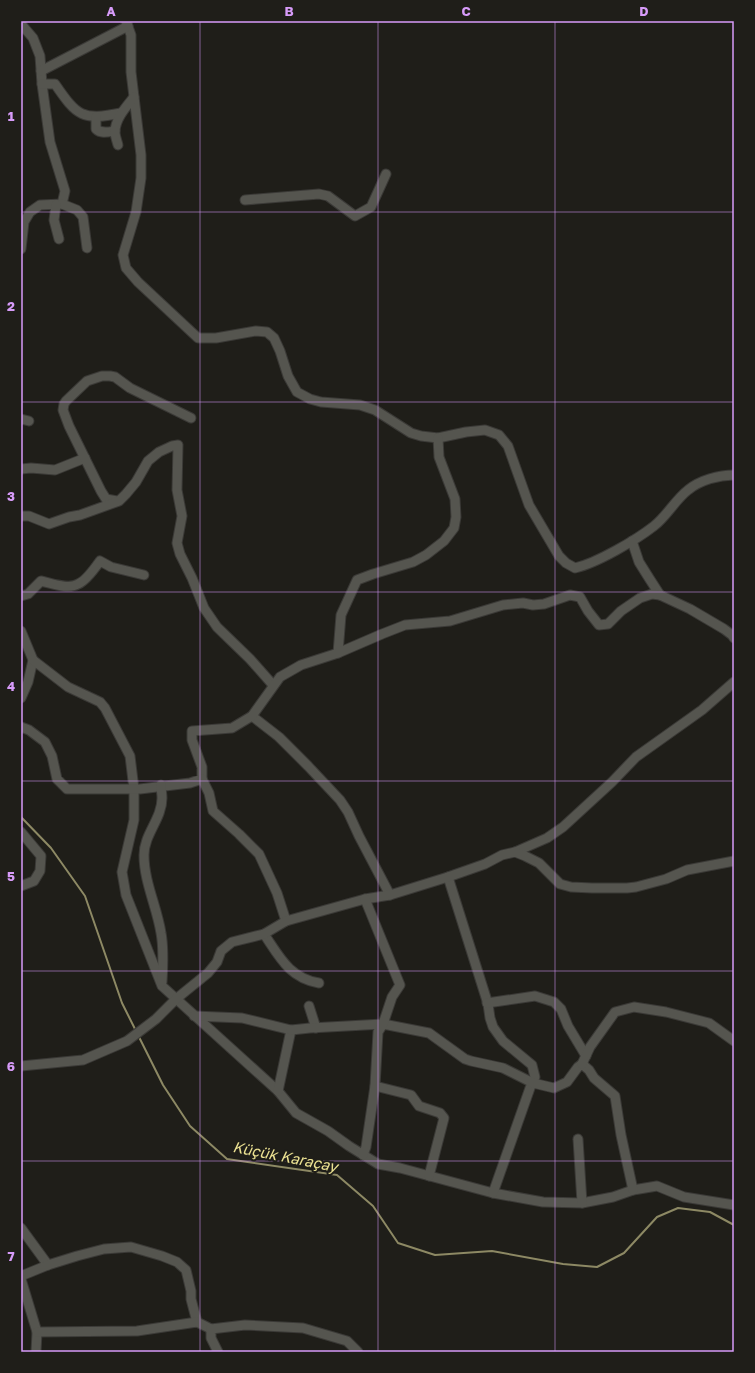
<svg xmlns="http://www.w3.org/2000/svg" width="755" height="1373" viewBox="0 0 755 1373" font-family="'Golos Text',sans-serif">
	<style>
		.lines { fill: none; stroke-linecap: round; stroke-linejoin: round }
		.stream { stroke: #8d8964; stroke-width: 2 }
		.minor-casing { stroke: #3b3a37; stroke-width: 11 }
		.minor { stroke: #55554f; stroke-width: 9 }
		.grid { fill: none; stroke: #d79bf9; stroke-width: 1; stroke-opacity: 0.55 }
		.labels { text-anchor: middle; stroke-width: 4; stroke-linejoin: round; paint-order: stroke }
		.water-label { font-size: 15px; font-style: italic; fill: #ece292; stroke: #1f1e19 }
		.neatline { fill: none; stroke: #d79bf9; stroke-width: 1.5 }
		.grid-label { font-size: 13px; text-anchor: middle; font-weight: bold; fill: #d79bf9 }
	</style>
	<rect width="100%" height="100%" fill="#1f1e19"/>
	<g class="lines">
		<g class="stream">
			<polyline points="21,817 51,848 85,896 122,1003 136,1031"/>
			<polyline points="138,1035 163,1085 190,1126 227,1159 337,1175 373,1206 398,1243 435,1255 492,1251 563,1264 597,1267 624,1253 657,1217 678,1208 710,1212 734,1225"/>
		</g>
		<defs>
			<g id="minor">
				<path d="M126 21 131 35V72L141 155V178L136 212 123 255 126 268 138 282 198 338H216L256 331 267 332 274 338 280 351 288 376 297 392 310 399 321 402 360 405 375 410 411 433 421 436 438 438 466 432 485 430 499 435 508 446 529 505 559 556 566 563 575 568C597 563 636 540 654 526 667 516 675 500 688 490 700 480 719 475 734 475"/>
				<polyline points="21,24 33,38 40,56 42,84 50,142 65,191 62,204 40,205 30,212 24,222 21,249"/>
				<polyline points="41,71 128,26"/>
				<path d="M42 84H55C77 116 82 121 121 113"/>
				<path d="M96 117V129C101 134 108 132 115 131"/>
				<path d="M118 145C117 141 115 136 115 132 115 119 126 107 134 97"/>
				<polyline points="245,200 319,194 328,196 355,216 371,207 386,174"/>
				<polyline points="62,204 77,210 83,217 87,248"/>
				<polyline points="56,205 54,220 59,239"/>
				<polyline points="21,419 29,421"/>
				<polyline points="21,469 31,468 55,470 85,458"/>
				<polyline points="117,501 106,499 101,491 69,426 63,410 64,404 66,401 87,381 102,376 110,376 115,377 130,388 191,418"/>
				<polyline points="21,516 29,516 49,524 69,517 80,515 119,501 126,494 136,482 148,461 159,452 172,446 178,445 177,490 182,516 177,543 180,554 192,578 204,608 217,627 250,659 273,685"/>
				<polyline points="632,541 639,562 649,578 660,595"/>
				<path d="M21 596 28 594 41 581C51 583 68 590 78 584 86 581 95 568 100 561L111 567 144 575"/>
				<polyline points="21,631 33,660 28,682 21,698"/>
				<polyline points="338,653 341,615 357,580 373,574 413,562 426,555 444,541 454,528 456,517 455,499 439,457 438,438"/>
				<polyline points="33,660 68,687 100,702 105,708 130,756 134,789 134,820 122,872 126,895 162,986 278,1091 296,1113 328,1131 349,1146 378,1164 400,1168 493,1193 543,1202 582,1203 613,1197 633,1190 657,1186 684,1197 734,1205"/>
				<polyline points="252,716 279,737 308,766 340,800 348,812 359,836 390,895"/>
				<polyline points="21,727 29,730 45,742 52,756 57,779 67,789 140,789 190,783 202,779 202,767 192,740 192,731 232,728 252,716 280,677 301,665 338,653 382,634 405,625 450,621 503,605 523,603 533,605 544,604 570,595 580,597 588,611 599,625 608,624 621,611 640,598 652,594 660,595 690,609 724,629 732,635 734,638"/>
				<polyline points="202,779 209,793 213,811 239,834 259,854 277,893 286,921"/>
				<path d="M161 785C161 789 162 794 162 798 162 819 144 834 144 855 144 882 157 907 161 933 164 949 163 966 162 982"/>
				<polyline points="21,832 41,856 40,871 34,881 21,886"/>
				<polyline points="515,852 547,838 563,827 612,782 636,757 702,710 734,682"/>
				<polyline points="448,877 488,1004 490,1018 493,1027 503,1041 532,1065 535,1077 530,1088 493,1193"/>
				<path d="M264 934C279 956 289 978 319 983"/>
				<polyline points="487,1003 535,996 554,1002 561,1009 568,1026 586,1056"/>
				<polyline points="309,1006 316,1028"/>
				<polyline points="194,1016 242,1018 291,1030 278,1091"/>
				<polyline points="291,1030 310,1028 383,1024 429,1033 465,1059 471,1061 503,1068 533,1083 554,1088 567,1082 578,1067 582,1064 589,1070 594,1078 615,1096 621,1135 633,1190"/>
				<polyline points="582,1064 590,1047 615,1012 634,1007 666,1012 709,1023 734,1041"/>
				<polyline points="21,1066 83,1060 127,1041 156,1019 176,999 208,973 217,962 221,951 232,942 264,934 286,921 365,899 390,895 448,877 485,864 502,855 515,852 525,856 539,863 560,884 571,887 592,888 627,888 636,887 666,879 687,870 734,861"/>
				<polyline points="375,1086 411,1095 419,1106 440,1113 444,1118 429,1176"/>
				<polyline points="578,1139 582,1203"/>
				<polyline points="363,1155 366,1147 375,1086 378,1032 383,1024 392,997 400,985 365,899"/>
				<polyline points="21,1228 48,1265"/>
				<polyline points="21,1276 48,1265 77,1256 104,1249 131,1247 162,1256 177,1262 186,1270 191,1291 191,1299 197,1322"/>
				<polyline points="21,1279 37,1332 36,1352"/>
				<polyline points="37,1332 137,1331 197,1322 211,1329"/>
				<polyline points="218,1352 211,1338 211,1329 245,1325 303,1328 347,1341 358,1352"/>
			</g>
		</defs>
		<use href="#minor" class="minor-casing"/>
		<use href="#minor" class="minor"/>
	</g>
	<path class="grid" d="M200 21V1352M378 21V1352M555 21V1352M21 212H734M21 402H734M21 592H734M21 781H734M21 971H734M21 1161H734"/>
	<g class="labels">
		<g class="water-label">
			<text transform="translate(285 1157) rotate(11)" y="5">Küçük Karaçay</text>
		</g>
	</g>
	<rect width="755" height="1373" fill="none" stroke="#1f1e19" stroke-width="44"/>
	<rect x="22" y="22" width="711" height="1329" class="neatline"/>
	<g class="grid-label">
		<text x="111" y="16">A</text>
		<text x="289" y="16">B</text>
		<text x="466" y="16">C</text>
		<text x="644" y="16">D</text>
		<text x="11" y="121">1</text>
		<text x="11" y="311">2</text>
		<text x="11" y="501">3</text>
		<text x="11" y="691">4</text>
		<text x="11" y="881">5</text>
		<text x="11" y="1071">6</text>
		<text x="11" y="1261">7</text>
	</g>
</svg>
